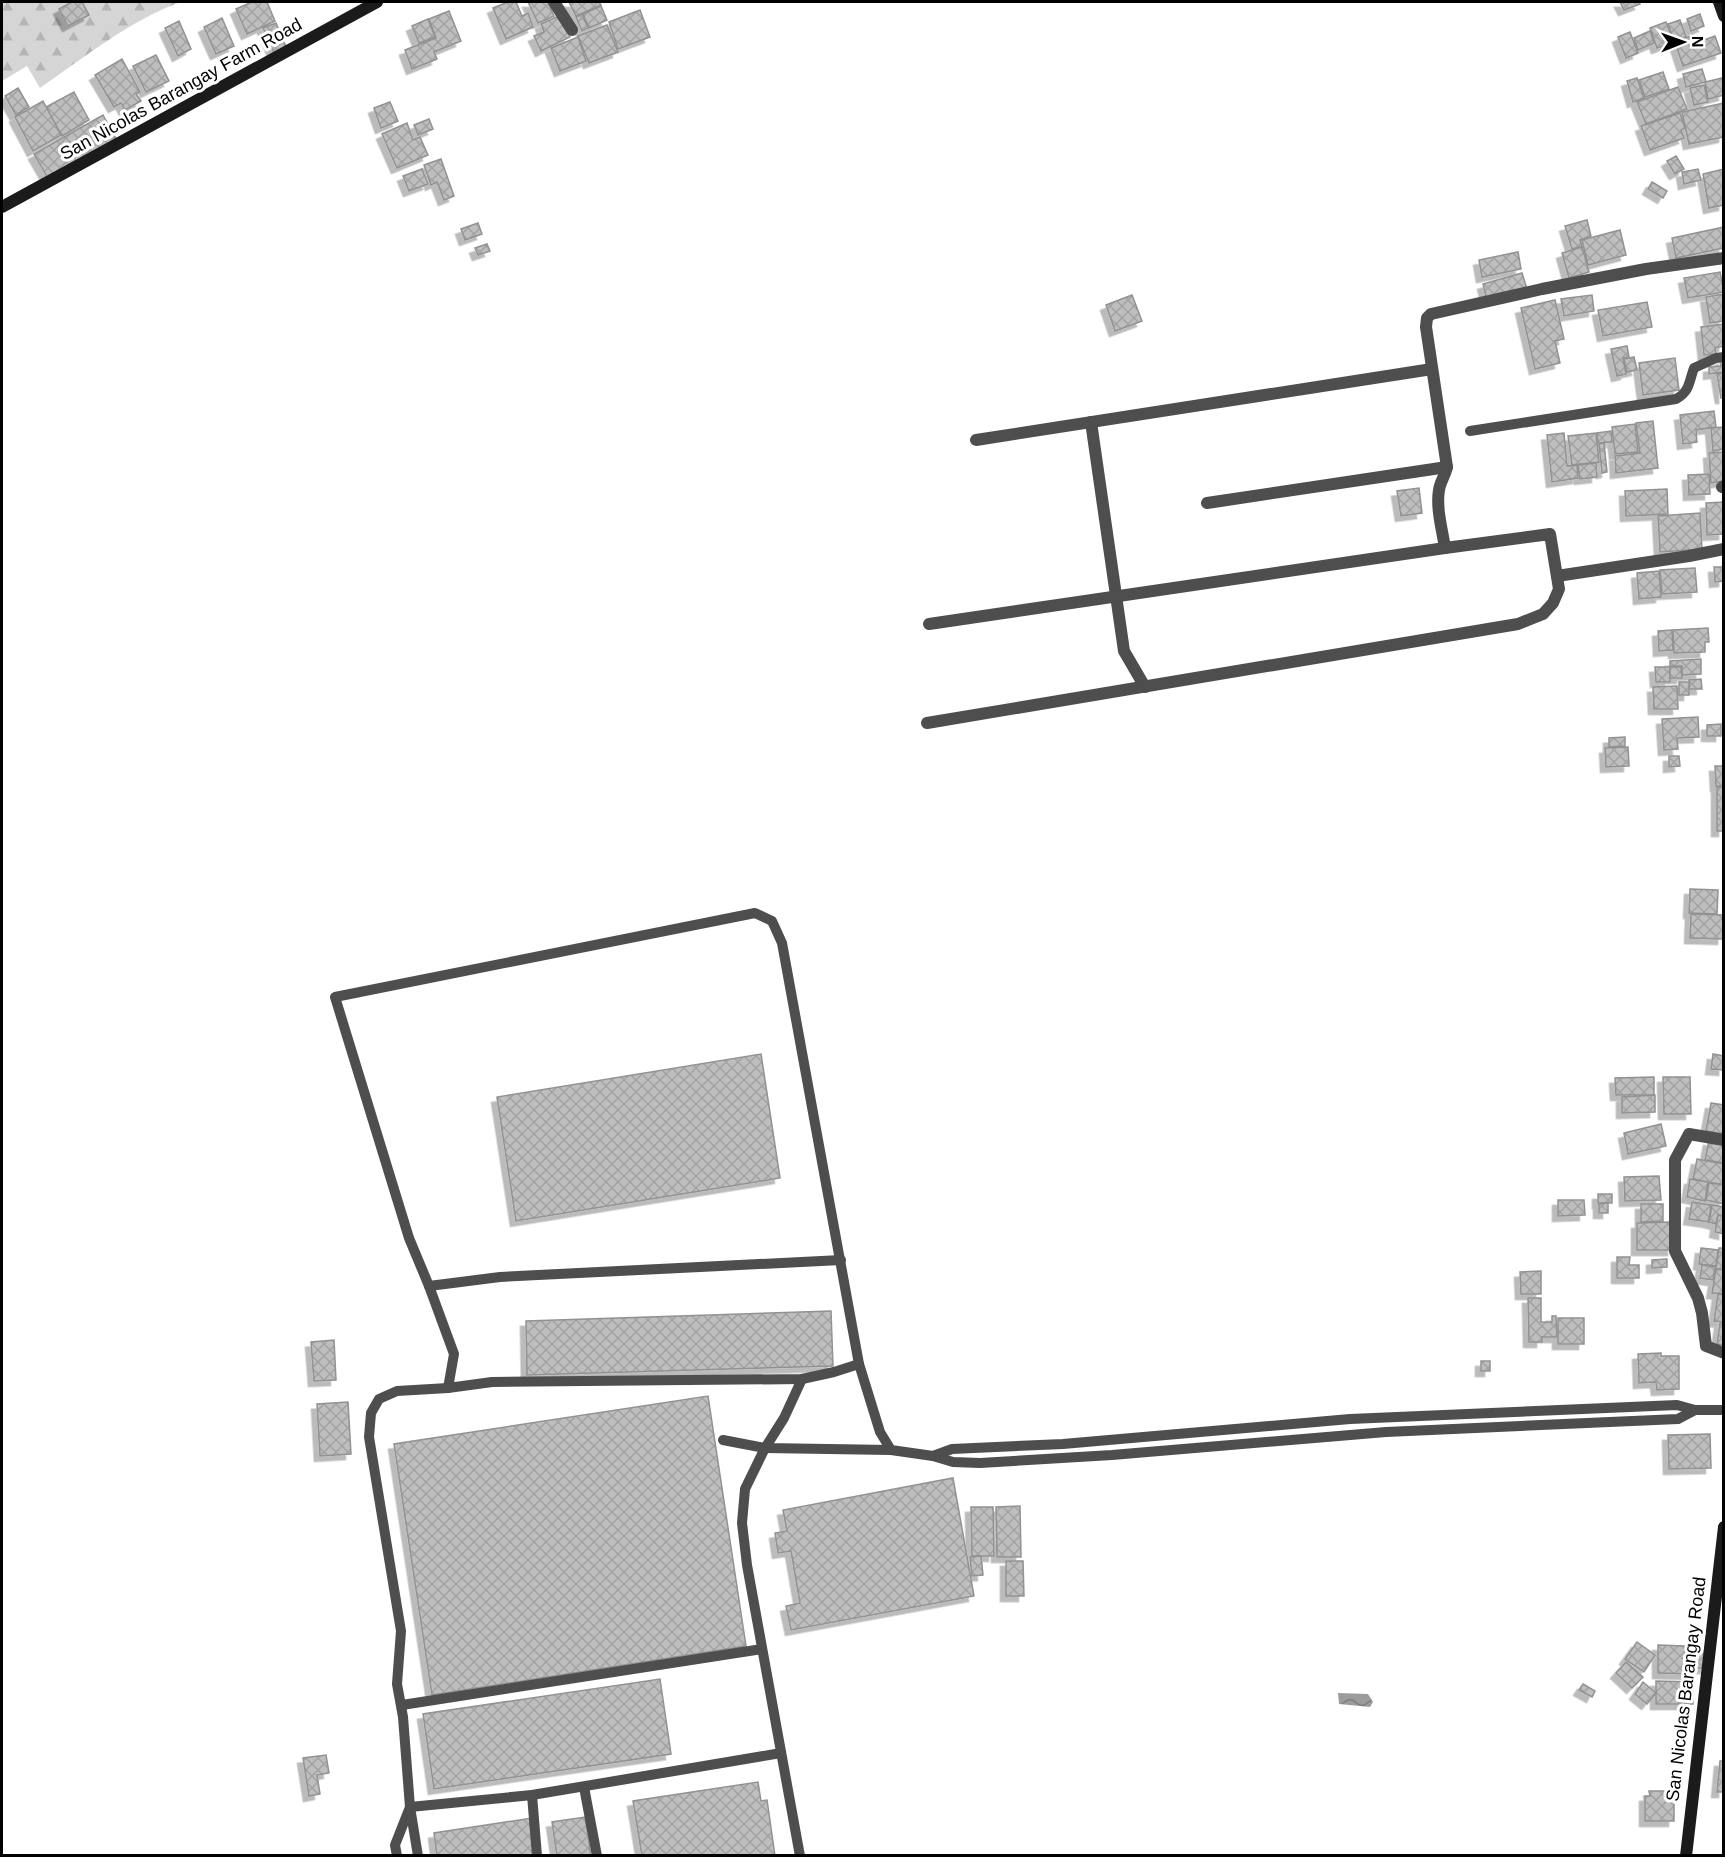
<svg xmlns="http://www.w3.org/2000/svg" width="1725" height="1857" viewBox="0 0 1725 1857" font-family="Arial,sans-serif">
	<style>
		.forest { fill: url(#forest-firs) }
		.water { fill: url(#water-waves) }
		.building { fill: url(#building-cross-hatch); stroke: #929292; stroke-width: 1.5; filter: url(#shadow) }
		.lines { fill: none; stroke-linecap: round; stroke-linejoin: round }
		.lane { stroke: #4e4e4e; stroke-width: 10 }
		.street { stroke: #4e4e4e; stroke-width: 12 }
		.secondary { stroke: #1b1b1b; stroke-width: 12 }
		.labels { text-anchor: middle; stroke-width: 6; stroke-linejoin: round; paint-order: stroke }
		.street-label { font-size: 18px; fill: #000; stroke: #fff }
	</style>
	<defs>
		<pattern id="forest-firs" width="22" height="20" patternUnits="userSpaceOnUse" patternTransform="scale(1.5)"><rect width="22" height="20" fill="#d5d5d5"/><path d="M5 1l3.5 6h-7zM16 11l3.5 6h-7z" fill="#b5b5b5"/></pattern>
		<pattern id="water-waves" width="16" height="10" patternUnits="userSpaceOnUse" patternTransform="scale(1.5)"><rect width="16" height="10" fill="#9c9c9c"/><path d="M0 5q4-4 8 0t8 0" fill="none" stroke="#7d7d7d"/></pattern>
		<pattern id="building-cross-hatch" width="8" height="8" patternUnits="userSpaceOnUse" patternTransform="scale(1.5)"><rect width="8" height="8" fill="#bebebe"/><path d="M0 0l8 8M0 8l8-8" fill="none" stroke="#a2a2a2"/></pattern>
		<filter id="shadow"><feDropShadow dx="-5.5" dy="5.5" stdDeviation="0" flood-color="#0004"/></filter>
	</defs>
	<rect width="100%" height="100%" fill="#fff"/>
	<path class="forest" d="M2 2H181C130 20 85 57 40 88L27 66 2 81Z"/>
	<polygon class="water" points="1338,1693 1368,1694 1373,1702 1370,1707 1339,1704"/>
	<g class="building">
		<polygon points="72,2 82,2 89,15 68,26 59,9"/>
		<polygon points="252,2 267,2 275,21 247,34 236,9"/>
		<polygon points="508,2 516,2 522,16 528,13 533,27 506,39 493,8"/>
		<polygon points="528,2 548,2 554,16 538,23"/>
		<polygon points="569,2 599,2 601,5 576,16"/>
		<polygon points="1620,2 1639,2 1640,4 1624,10"/>
		<polygon points="601,6 607,20 589,28 583,14"/>
		<polygon points="640,10 650,37 618,49 609,22"/>
		<polygon points="449,11 461,41 434,52 437,59 412,69 405,50 436,38 429,19"/>
		<polygon points="582,14 588,28 582,31 576,17"/>
		<polygon points="1700,14 1704,26 1691,31 1687,19"/>
		<polygon points="561,15 570,37 541,51 534,36 544,32 541,24"/>
		<polygon points="222,18 234,46 216,54 204,27"/>
		<polygon points="428,19 435,37 419,43 412,26"/>
		<polygon points="1680,20 1686,37 1674,41 1668,24"/>
		<polygon points="179,21 191,49 178,56 165,28"/>
		<polygon points="1666,22 1674,42 1657,48 1650,28"/>
		<polygon points="276,23 286,47 274,53 263,28"/>
		<polygon points="607,25 618,52 589,63 578,36"/>
		<polygon points="1650,31 1654,43 1638,50 1634,38"/>
		<polygon points="1630,32 1638,53 1626,58 1618,37"/>
		<polygon points="1693,35 1696,43 1715,36 1721,53 1683,66 1675,42"/>
		<polygon points="578,37 586,61 560,71 551,48"/>
		<polygon points="156,55 169,81 146,92 133,66"/>
		<polygon points="122,59 140,92 136,94 141,101 125,110 121,103 114,107 95,75"/>
		<polygon points="1702,69 1706,82 1686,87 1683,74"/>
		<polygon points="1663,72 1669,89 1645,97 1639,80"/>
		<polygon points="1637,78 1644,98 1633,102 1627,81"/>
		<polygon points="1722,78 1724,95 1708,99 1705,82"/>
		<polygon points="1704,85 1708,102 1694,105 1690,88"/>
		<polygon points="1678,87 1687,109 1646,124 1637,102"/>
		<polygon points="18,88 29,107 16,115 5,96"/>
		<polygon points="74,92 89,120 62,136 46,107"/>
		<polygon points="43,101 61,135 33,151 15,117"/>
		<polygon points="390,102 398,121 381,128 374,108"/>
		<polygon points="1724,103 1724,137 1689,144 1682,112"/>
		<polygon points="1680,113 1685,128 1681,130 1684,138 1650,150 1641,126"/>
		<polygon points="103,115 118,142 49,180 34,154"/>
		<polygon points="429,119 433,129 418,135 414,125"/>
		<polygon points="407,123 413,140 420,137 428,155 397,168 382,134"/>
		<polygon points="1676,156 1684,169 1675,174 1667,161"/>
		<polygon points="441,159 454,196 444,200 437,182 431,185 424,165"/>
		<polygon points="422,169 428,184 409,191 403,176"/>
		<polygon points="1698,169 1701,180 1684,184 1682,172"/>
		<polygon points="1724,169 1724,205 1709,208 1703,174"/>
		<polygon points="1652,182 1667,191 1663,198 1648,189"/>
		<polygon points="1587,220 1591,236 1580,240 1582,246 1572,249 1565,226"/>
		<polygon points="478,223 482,234 465,240 461,229"/>
		<polygon points="1724,227 1724,248 1676,258 1672,238"/>
		<polygon points="1620,230 1626,255 1588,265 1582,240"/>
		<polygon points="487,244 490,251 478,255 475,248"/>
		<polygon points="1582,247 1589,272 1569,278 1562,253"/>
		<polygon points="1518,252 1521,269 1482,277 1479,260"/>
		<polygon points="1720,272 1724,292 1688,298 1684,278"/>
		<polygon points="1522,273 1527,289 1487,300 1483,284"/>
		<polygon points="1724,294 1724,321 1710,323 1706,297"/>
		<polygon points="1132,295 1142,321 1115,331 1106,305"/>
		<polygon points="1592,295 1594,311 1564,316 1561,299"/>
		<polygon points="1555,300 1564,339 1555,341 1560,363 1535,369 1521,308"/>
		<polygon points="1647,302 1652,327 1603,336 1598,310"/>
		<polygon points="1724,324 1724,346 1715,348 1716,354 1704,355 1701,327"/>
		<polygon points="1627,346 1629,357 1623,358 1626,374 1617,376 1611,349"/>
		<polygon points="1634,357 1637,370 1627,372 1624,359"/>
		<polygon points="1675,358 1679,390 1643,395 1639,363"/>
		<polygon points="1724,359 1724,372 1709,374 1709,367 1721,366 1720,360"/>
		<polygon points="1724,373 1724,398 1721,398 1717,374"/>
		<polygon points="1714,411 1716,427 1696,430 1697,442 1683,444 1680,415"/>
		<polygon points="1653,421 1658,468 1616,473 1615,456 1640,453 1636,423"/>
		<polygon points="1635,424 1638,452 1615,454 1612,427"/>
		<polygon points="1724,427 1724,449 1713,451 1711,428"/>
		<polygon points="1611,431 1612,442 1598,443 1597,433"/>
		<polygon points="1564,433 1567,466 1577,465 1578,478 1552,482 1547,435"/>
		<polygon points="1596,433 1599,462 1572,465 1568,436"/>
		<polygon points="1604,443 1607,472 1602,473 1599,444"/>
		<polygon points="1724,452 1724,481 1711,483 1709,453"/>
		<polygon points="1596,463 1597,477 1580,479 1578,465"/>
		<polygon points="1709,474 1710,494 1689,495 1688,475"/>
		<polygon points="1419,488 1422,513 1401,516 1397,491"/>
		<polygon points="1667,489 1668,514 1626,516 1625,491"/>
		<polygon points="1724,502 1724,534 1707,535 1706,503"/>
		<polygon points="1700,513 1702,549 1660,552 1658,516"/>
		<polygon points="1714,567 1724,567 1724,581 1715,582"/>
		<polygon points="1695,568 1697,592 1662,594 1660,570"/>
		<polygon points="1659,571 1661,597 1639,599 1637,573"/>
		<polygon points="1708,628 1709,642 1705,642 1705,652 1674,653 1673,630"/>
		<polygon points="1672,630 1673,650 1659,651 1658,631"/>
		<polygon points="1701,659 1701,674 1682,675 1682,666 1670,666 1670,661"/>
		<polygon points="1655,667 1670,667 1670,682 1656,682"/>
		<polygon points="1670,667 1681,667 1682,678 1670,678"/>
		<polygon points="1701,679 1702,689 1689,689 1689,680"/>
		<rect x="1679" y="682" width="10" height="13"/>
		<polygon points="1677,686 1678,709 1654,709 1653,687"/>
		<polygon points="1698,717 1699,737 1677,738 1678,749 1664,750 1662,719"/>
		<polygon points="1721,724 1721,736 1707,736 1707,725"/>
		<polygon points="1625,737 1625,746 1609,747 1609,738"/>
		<polygon points="1628,747 1629,766 1606,767 1605,748"/>
		<polygon points="1669,756 1679,756 1680,766 1669,767"/>
		<polygon points="1715,766 1724,766 1724,786 1716,786"/>
		<rect x="1717" y="787" width="7" height="44"/>
		<polygon points="1690,889 1718,890 1717,914 1689,913"/>
		<polygon points="1691,914 1724,915 1723,939 1690,938"/>
		<polygon points="761,1054 780,1178 516,1221 497,1097"/>
		<polygon points="1713,1054 1724,1056 1724,1070 1711,1069"/>
		<polygon points="1654,1077 1654,1095 1616,1095 1615,1078"/>
		<polygon points="1663,1077 1690,1077 1691,1114 1664,1114"/>
		<polygon points="1655,1095 1655,1112 1622,1113 1622,1097"/>
		<polygon points="1711,1103 1724,1105 1724,1134 1706,1131"/>
		<polygon points="1661,1124 1666,1146 1628,1154 1624,1133"/>
		<polygon points="1709,1140 1724,1143 1724,1163 1705,1160"/>
		<polygon points="1697,1159 1724,1164 1724,1185 1693,1179"/>
		<polygon points="1659,1176 1661,1200 1625,1201 1624,1177"/>
		<polygon points="1690,1179 1708,1182 1705,1201 1687,1197"/>
		<polygon points="1709,1183 1724,1185 1724,1204 1706,1200"/>
		<rect x="1598" y="1194" width="14" height="9"/>
		<polygon points="1558,1200 1584,1200 1585,1215 1558,1216"/>
		<polygon points="1692,1202 1711,1205 1709,1222 1689,1219"/>
		<polygon points="1608,1203 1608,1213 1599,1213 1599,1204"/>
		<polygon points="1641,1204 1663,1204 1663,1221 1641,1222"/>
		<polygon points="1712,1205 1724,1207 1724,1216 1718,1215 1716,1224 1709,1222"/>
		<polygon points="1718,1215 1724,1216 1724,1234 1715,1232"/>
		<polygon points="1672,1222 1673,1250 1637,1250 1637,1223"/>
		<polygon points="1701,1248 1718,1250 1716,1266 1699,1264"/>
		<polygon points="1719,1248 1724,1248 1724,1270 1716,1269"/>
		<polygon points="1617,1257 1630,1257 1629,1265 1639,1265 1639,1278 1617,1278"/>
		<polygon points="1667,1259 1667,1267 1652,1268 1652,1260"/>
		<polygon points="1702,1265 1715,1267 1713,1280 1700,1278"/>
		<polygon points="1716,1269 1724,1270 1724,1294 1712,1293"/>
		<polygon points="1541,1271 1541,1294 1521,1294 1520,1272"/>
		<polygon points="1718,1294 1724,1295 1724,1322 1714,1321"/>
		<polygon points="1528,1298 1541,1298 1541,1322 1552,1322 1552,1316 1556,1316 1557,1337 1542,1337 1542,1342 1529,1342"/>
		<polygon points="831,1311 833,1366 527,1375 526,1321"/>
		<rect x="1558" y="1318" width="26" height="26"/>
		<polygon points="1720,1323 1724,1323 1724,1345 1717,1344"/>
		<polygon points="334,1340 336,1380 314,1381 311,1342"/>
		<polygon points="1661,1353 1661,1356 1679,1356 1679,1389 1657,1390 1656,1382 1639,1383 1638,1354"/>
		<rect x="1481" y="1361" width="9" height="10"/>
		<polygon points="708,1396 746,1646 432,1695 394,1444"/>
		<polygon points="348,1402 351,1454 320,1456 317,1404"/>
		<polygon points="1710,1434 1711,1468 1669,1469 1668,1435"/>
		<polygon points="953,1478 974,1596 791,1630 786,1606 800,1603 791,1551 778,1553 775,1533 787,1531 783,1510"/>
		<polygon points="1020,1506 1021,1557 997,1557 996,1507"/>
		<polygon points="971,1507 993,1507 994,1556 972,1556"/>
		<polygon points="981,1556 983,1575 972,1576 970,1557"/>
		<polygon points="1006,1561 1023,1561 1024,1596 1006,1596"/>
		<polygon points="1637,1642 1655,1655 1644,1672 1625,1659"/>
		<polygon points="1658,1645 1685,1646 1685,1656 1691,1656 1691,1674 1658,1673"/>
		<polygon points="1706,1650 1706,1668 1693,1668 1693,1651"/>
		<polygon points="1626,1662 1643,1677 1632,1688 1616,1673"/>
		<polygon points="660,1679 671,1754 434,1789 423,1714"/>
		<polygon points="1656,1681 1693,1682 1693,1704 1656,1704"/>
		<polygon points="1643,1682 1656,1693 1647,1704 1635,1694"/>
		<polygon points="1583,1684 1595,1691 1592,1697 1579,1690"/>
		<polygon points="326,1755 329,1773 317,1775 320,1794 309,1796 303,1758"/>
		<polygon points="1720,1761 1724,1761 1724,1792 1717,1792"/>
		<polygon points="758,1782 761,1801 767,1800 775,1856 642,1856 633,1801"/>
		<polygon points="1649,1791 1670,1791 1670,1796 1674,1796 1674,1821 1645,1821 1645,1796 1650,1796"/>
		<polygon points="585,1817 591,1856 557,1856 552,1822"/>
		<polygon points="532,1818 537,1856 437,1856 434,1833"/>
	</g>
	<g class="lines">
		<g class="lane">
			<path d="M1470 431 1676 399C1690 392 1689 381 1694 368L1716 358 1724 357"/>
			<polyline points="429,1286 409,1238 335,997 755,913 772,921 782,943 859,1364 880,1432 891,1450 933,1456 953,1462 980,1463 1112,1455 1386,1432 1678,1419 1695,1410"/>
			<polyline points="448,1388 454,1354 429,1286 500,1277 841,1260"/>
			<polyline points="723,1440 765,1448 891,1450"/>
			<polyline points="933,1456 952,1449 1063,1444 1350,1419 1677,1405 1695,1410 1724,1410"/>
			<polyline points="402,1705 762,1649"/>
			<polyline points="584,1787 597,1856"/>
			<polyline points="532,1795 537,1856"/>
			<polyline points="397,1856 395,1845 410,1807 532,1795 781,1753"/>
			<polyline points="418,1856 410,1807 403,1717 397,1684 401,1631 369,1437 371,1413 379,1399 397,1391 448,1388 492,1382 802,1379 834,1372 859,1364"/>
			<polyline points="800,1856 747,1565 742,1523 745,1489 765,1448 784,1418 802,1379"/>
		</g>
		<g class="street">
			<polyline points="554,2 572,30"/>
			<polyline points="1091,422 1124,651 1145,687"/>
			<polyline points="976,440 1432,369"/>
			<polyline points="1722,487 1724,486"/>
			<polyline points="1207,503 1447,467"/>
			<path d="M1445 548C1442 529 1436 508 1439 490 1440 482 1445 476 1447 467L1426 327 1427 318 1431 314 1542 289 1646 269 1724 258"/>
			<polyline points="1557,576 1689,556 1724,549"/>
			<polyline points="927,723 1518,624 1543,614 1553,603 1559,589 1550,534 1445,548 929,624"/>
			<polyline points="1724,1140 1689,1134 1675,1160 1675,1251 1698,1298 1702,1313 1706,1346 1724,1353"/>
		</g>
		<g class="secondary">
			<polyline points="1719,2 1724,16"/>
			<polyline points="2,207 377,2"/>
			<polyline points="1686,1856 1724,1527"/>
		</g>
	</g>
	<g class="labels">
		<g class="street-label">
			<text transform="translate(181 89) rotate(-29)" y="6">San Nicolas Barangay Farm Road</text>
			<text transform="translate(1686 1689) rotate(-83)" y="6">San Nicolas Barangay Road</text>
		</g>
	</g>
	<rect width="1725" height="1857" fill="none" stroke="#000000" stroke-width="6"/>
	<g transform="translate(1683 42) rotate(89)" stroke="#ffffff" stroke-width="4.5" paint-order="stroke">
	<path d="M0-4.5L10 22L0 15L-10 22Z" fill="#000000"/>
	<text y="-9" font-size="16" font-weight="bold" text-anchor="middle" fill="#000000">N</text>
	</g>
</svg>
